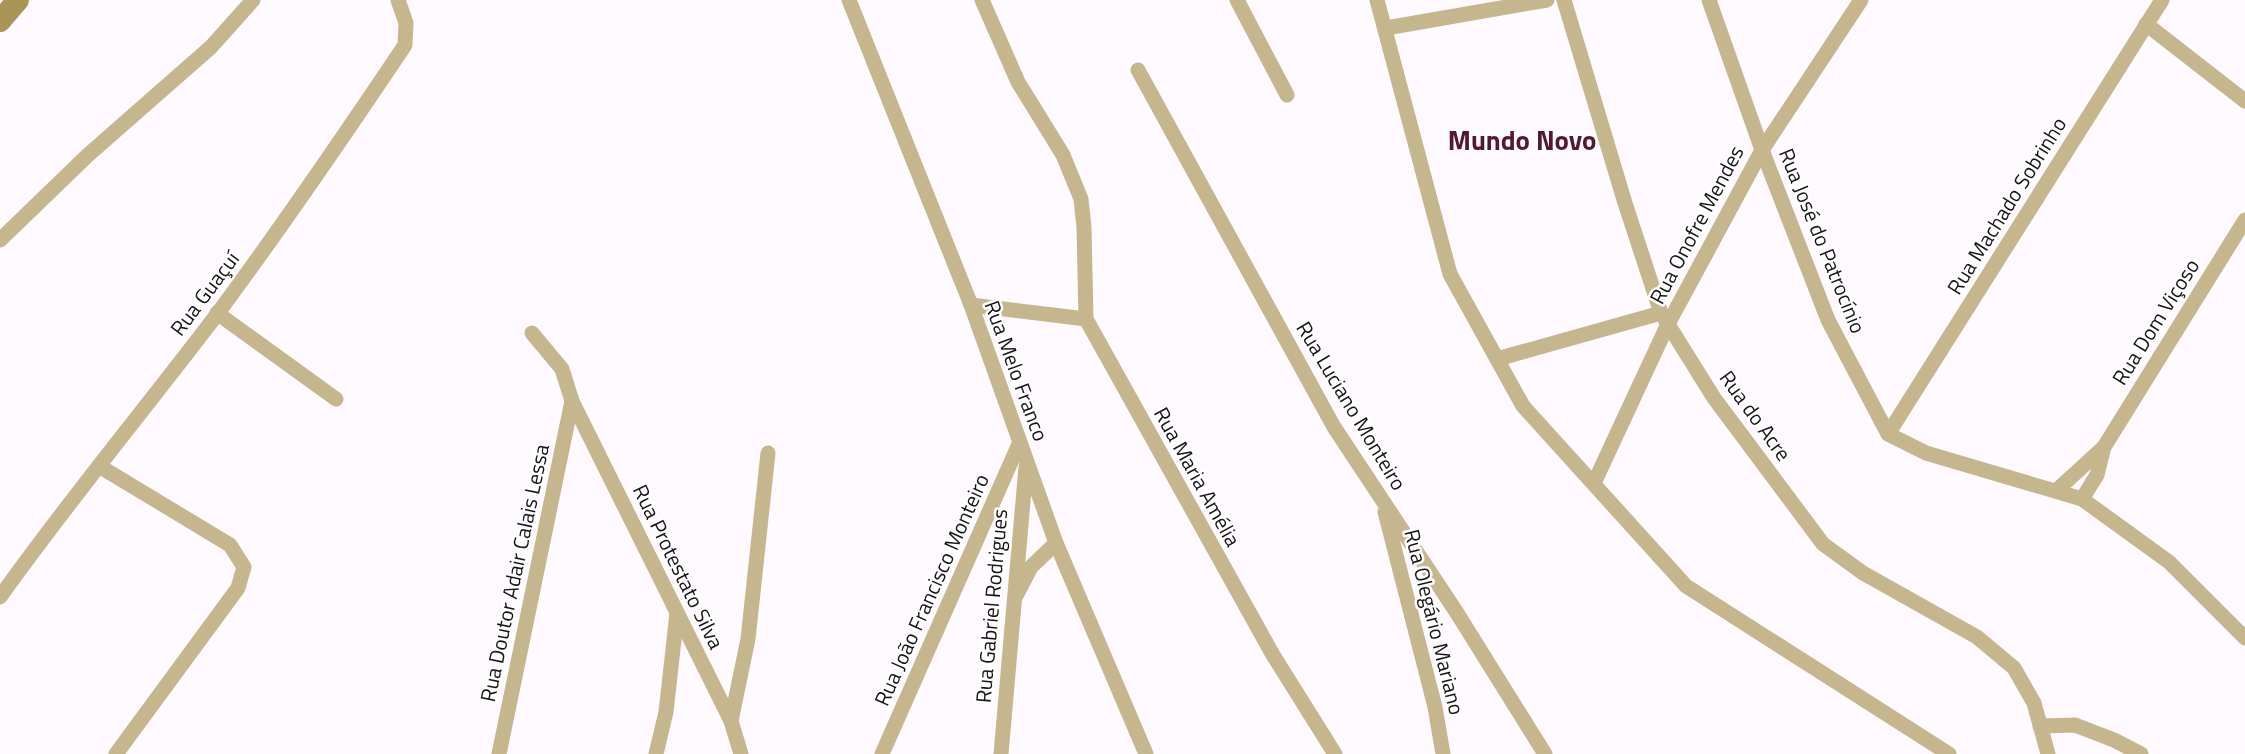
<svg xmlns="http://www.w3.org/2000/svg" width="2245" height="754" viewBox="0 0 2245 754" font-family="'Titillium Web',sans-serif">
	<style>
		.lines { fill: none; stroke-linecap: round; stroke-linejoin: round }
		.street { stroke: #c5b68e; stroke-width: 15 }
		.secondary { stroke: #aa9456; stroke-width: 22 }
		.labels { text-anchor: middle; stroke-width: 5; stroke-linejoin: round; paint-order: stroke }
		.street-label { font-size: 21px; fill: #171418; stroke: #fff }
		.district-label { font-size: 27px; font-weight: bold; fill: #581632; stroke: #fff }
	</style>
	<rect width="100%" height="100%" fill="#fefaff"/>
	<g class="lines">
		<g class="street">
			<polyline points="849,0 971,305 1056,543 1146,754"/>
			<polyline points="982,0 1018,82 1063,155 1081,199 1084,227 1086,319 1273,655 1335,754"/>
			<polyline points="1237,0 1287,95"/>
			<polyline points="1377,0 1450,274 1523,406 1686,586 1949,754"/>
			<polyline points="1564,0 1625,203 1661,313 1714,398 1823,544 1863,573 1977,637 2014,668 2034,703 2048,754"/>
			<polyline points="1709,0 1762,150 1828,320 1888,434 1926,453 2082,499 2169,562 2245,638"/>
			<polyline points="2146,24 2245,101"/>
			<polyline points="1386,28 1547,0"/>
			<polyline points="1138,70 1334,427 1457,613 1545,754"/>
			<polyline points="0,240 88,155 211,47 253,0"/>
			<polyline points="971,305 1086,319"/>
			<polyline points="217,313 336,399"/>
			<polyline points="532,333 562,369 572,401 731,721 741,754"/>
			<polyline points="1497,359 1661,313"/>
			<polyline points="1888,434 2162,0"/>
			<polyline points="99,466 230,545 244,567 238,588 116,754"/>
			<polyline points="1594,483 1668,324 1762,150 1861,0"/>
			<polyline points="2057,490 2104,447 2245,220"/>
			<polyline points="2082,499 2097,475 2104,447"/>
			<polyline points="1385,512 1435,707 1443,754"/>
			<polyline points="1017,594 1031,567 1056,543"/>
			<path d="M0 597C69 500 146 408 218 313 283 225 344 136 405 45L406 23 398 0"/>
			<polyline points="731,721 748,639 768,453"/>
			<polyline points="2040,726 2075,725 2114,740 2141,754"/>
			<polyline points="499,754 572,401"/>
			<polyline points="656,754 666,712 677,613"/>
			<polyline points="882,754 1019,444"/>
			<polyline points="1001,754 1026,467"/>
		</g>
		<polyline class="secondary" points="0,21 18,0"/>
	</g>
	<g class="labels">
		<g class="street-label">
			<text transform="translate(2007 206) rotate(-58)" y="7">Rua Machado Sobrinho</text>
			<text transform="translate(1697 225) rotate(-62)" y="7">Rua Onofre Mendes</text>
			<text transform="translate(1822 241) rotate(68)" y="7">Rua José do Patrocínio</text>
			<text transform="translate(205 294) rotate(-53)" y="7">Rua Guaçuí</text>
			<text transform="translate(2156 322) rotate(-58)" y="7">Rua Dom Viçoso</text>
			<text transform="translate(1016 371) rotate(70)" y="7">Rua Melo Franco</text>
			<text transform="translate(1351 406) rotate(59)" y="7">Rua Luciano Monteiro</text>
			<text transform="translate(1755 416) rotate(54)" y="7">Rua do Acre</text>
			<text transform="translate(1197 477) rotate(61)" y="7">Rua Maria Amélia</text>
			<text transform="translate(678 567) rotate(64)" y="7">Rua Protestato Silva</text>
			<text transform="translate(515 573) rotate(-78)" y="7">Rua Doutor Adair Calais Lessa</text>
			<text transform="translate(932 590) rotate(-66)" y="7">Rua João Francisco Monteiro</text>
			<text transform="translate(992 606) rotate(-85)" y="7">Rua Gabriel Rodrigues</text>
			<text transform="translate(1434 622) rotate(76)" y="7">Rua Olegário Mariano</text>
		</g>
		<g class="district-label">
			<text x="1522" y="150">Mundo Novo</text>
		</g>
	</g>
</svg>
